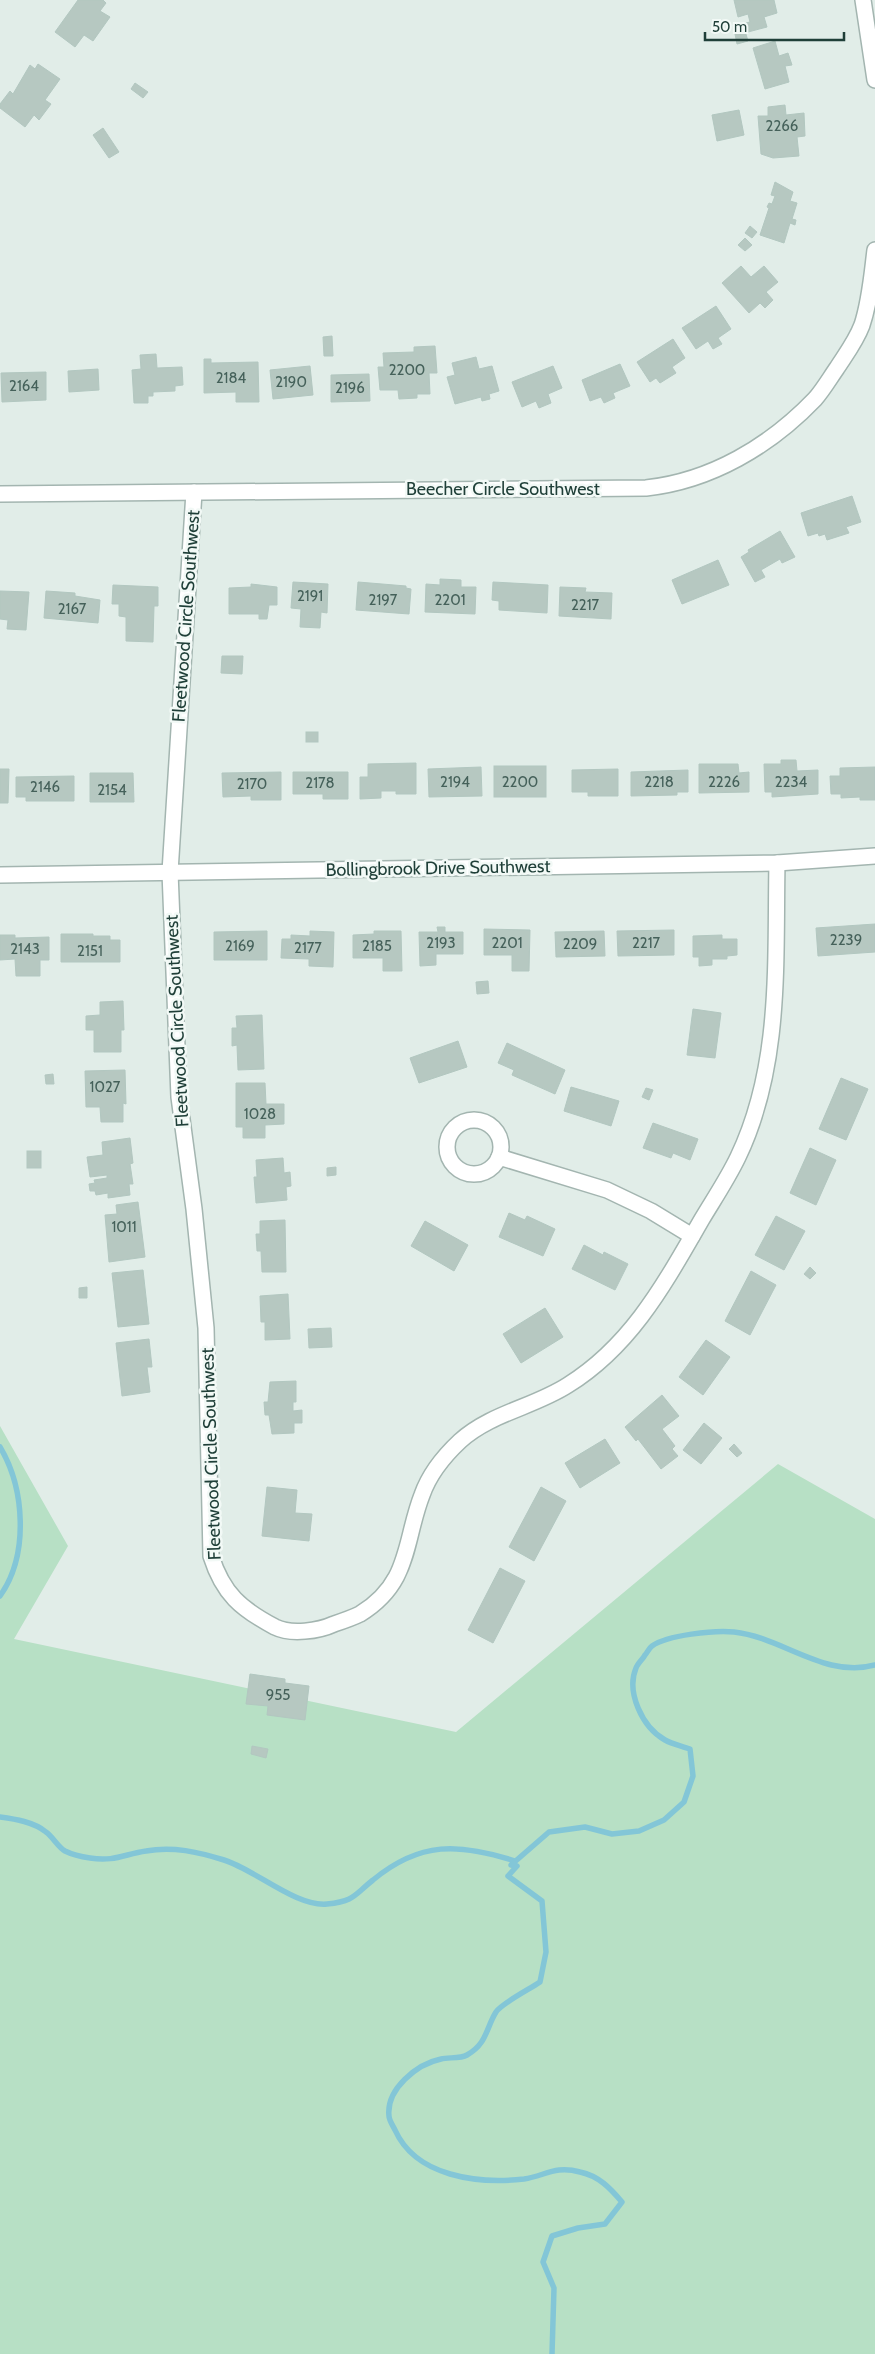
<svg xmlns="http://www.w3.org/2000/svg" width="875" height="2354" viewBox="0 0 875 2354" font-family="Cabin,sans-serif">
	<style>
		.green { fill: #b7e0c5 }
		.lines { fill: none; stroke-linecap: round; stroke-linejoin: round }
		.stream { stroke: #83c6d7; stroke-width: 5.5 }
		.building { fill: #b6c8c1; stroke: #b2c7c0 }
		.minor-casing { stroke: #a3b5b0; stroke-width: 18 }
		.minor { stroke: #fff; stroke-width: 15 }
		.labels { text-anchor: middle; stroke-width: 5; stroke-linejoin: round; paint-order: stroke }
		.number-label { font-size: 15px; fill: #45615a }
		.street-label { font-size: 18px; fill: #1f3f38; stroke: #f2f9f6 }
	</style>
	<rect width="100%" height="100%" fill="#e1ede8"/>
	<polygon class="green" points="0,1426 68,1546 14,1639 456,1732 778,1464 875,1519 875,2354 0,2354"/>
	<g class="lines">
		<g class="stream">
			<path d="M0 1447C25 1489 29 1555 0 1596"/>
			<path d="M0 1817C15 1819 34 1822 46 1832 53 1837 58 1847 65 1851 71 1854 83 1857 90 1858 114 1862 125 1854 146 1851 173 1846 198 1852 224 1860 256 1870 296 1907 327 1904 355 1901 354 1895 373 1880 420 1841 459 1843 515 1861"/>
			<path d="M552 2354 554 2288 543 2262 552 2236 578 2228 605 2224 622 2202C610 2188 599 2176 580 2172 555 2165 545 2176 524 2179 478 2184 416 2177 395 2130 393 2126 389 2120 389 2116 386 2089 417 2064 441 2059 448 2057 460 2059 467 2055 487 2044 486 2028 496 2012 502 2003 530 1989 540 1982L546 1952 542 1901 508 1876 517 1866 511 1865 549 1832 585 1827 612 1834 639 1831 664 1820 684 1802 693 1776 690 1749C682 1746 672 1744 665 1740 642 1727 626 1692 636 1668 638 1663 643 1659 645 1655 647 1653 649 1648 652 1646 667 1635 715 1630 734 1632 782 1637 825 1679 875 1665"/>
		</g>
	</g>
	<g class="building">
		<polygon points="78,0 103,0 106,3 100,11 110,17 93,41 84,35 75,47 55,32"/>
		<polygon points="734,0 774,0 777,13 764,17 767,27 748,32 746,23 750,22 748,14 738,17"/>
		<polygon points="745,31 748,41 737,44 735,34"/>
		<polygon points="775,41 779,56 788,53 792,65 785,66 789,82 765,89 753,48"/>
		<polygon points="38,64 60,79 45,100 51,104 39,120 34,115 25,127 0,108 0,104 10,91 13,94 30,65 35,69"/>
		<polygon points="135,83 148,92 143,98 131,89"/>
		<polygon points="785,105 786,115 804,113 805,136 797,137 799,156 773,158 761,154 758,116 768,116 768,107"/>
		<polygon points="739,110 744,135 717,141 712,115"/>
		<polygon points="103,128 119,152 109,158 93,135"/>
		<polygon points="775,182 793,192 790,201 797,203 792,219 796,220 795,225 790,223 784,243 760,235 769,208 767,207 769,203 772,204 775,196 771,195"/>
		<polygon points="750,226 757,232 752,238 745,233"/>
		<polygon points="745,238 752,245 745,251 738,245"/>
		<polygon points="741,266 751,277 764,266 778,282 766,292 773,300 765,308 760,303 749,313 722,283"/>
		<polygon points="716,306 731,329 718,338 722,344 713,349 708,341 696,349 682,328"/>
		<polygon points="332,336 333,356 324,356 323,337"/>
		<polygon points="673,339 685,358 672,367 676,373 660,383 656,378 650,382 637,362"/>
		<polygon points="435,346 437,373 429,373 430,394 417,394 417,398 399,399 398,390 380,390 378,367 384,367 383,353 414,352 414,347"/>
		<polygon points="156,354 157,368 182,367 183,385 175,386 175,391 153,392 153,396 148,396 148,403 134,403 132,370 141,369 140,355"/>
		<polygon points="476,357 479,369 492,366 499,391 489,394 490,399 482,401 481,397 455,404 447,377 455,375 452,363"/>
		<polygon points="204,359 211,359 211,363 258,362 259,402 236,402 236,392 204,393"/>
		<polygon points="620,364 630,386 613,393 615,398 604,403 601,397 590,401 582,380"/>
		<polygon points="310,366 313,395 273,399 270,370"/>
		<polygon points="553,366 562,388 548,394 551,403 539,408 536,401 522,407 512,382"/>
		<polygon points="98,369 99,390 69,392 68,371"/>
		<polygon points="46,372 46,400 2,402 1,373"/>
		<polygon points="369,374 370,401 331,402 331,375"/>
		<polygon points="852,496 861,522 846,527 849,533 827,540 825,534 819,536 818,533 808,536 801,513"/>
		<polygon points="780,531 795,557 782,563 780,559 761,570 765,577 755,582 741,557 749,552 748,550"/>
		<polygon points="718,560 729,585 682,604 672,580"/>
		<polygon points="440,579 461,580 461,587 476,587 475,614 425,612 426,584 440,585"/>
		<polygon points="293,582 328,584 327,613 321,612 320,628 300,627 301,609 291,608"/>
		<polygon points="358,582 406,586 406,588 411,589 409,614 356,610"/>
		<polygon points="493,582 548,585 547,613 499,610 499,601 492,600"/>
		<polygon points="251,584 277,587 277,605 269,605 267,619 259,619 259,614 229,614 229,588 251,587"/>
		<polygon points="113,585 158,587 158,606 154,606 153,642 126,641 126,617 119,616 119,604 112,604"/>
		<polygon points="560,587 586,588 585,592 612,593 611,619 559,616"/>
		<polygon points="0,591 29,592 26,630 7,629 8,620 0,619"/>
		<polygon points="46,591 75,593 75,596 100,600 98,623 44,618"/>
		<polygon points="222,656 243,656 242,674 221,673"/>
		<rect x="306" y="732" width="12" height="10"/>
		<polygon points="781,760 796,760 797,771 818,770 818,794 772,797 772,792 765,792 764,764 781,764"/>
		<polygon points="416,763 416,794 396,794 396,791 381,791 381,798 360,799 360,777 368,777 368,764"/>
		<polygon points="699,764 738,764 739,773 749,772 749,792 699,793"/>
		<rect x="494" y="766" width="52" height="31"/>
		<polygon points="481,767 482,796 429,797 428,769"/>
		<polygon points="875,767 875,800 860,800 860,797 841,798 841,794 831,794 830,776 840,776 840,768"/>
		<polygon points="0,769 9,769 8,803 0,803"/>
		<polygon points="618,769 618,796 588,796 588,792 572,792 572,770"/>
		<polygon points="688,770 688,792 677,792 677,795 631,796 631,772"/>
		<polygon points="281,772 281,800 251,800 251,796 223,797 222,773"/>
		<polygon points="293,772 348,772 348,799 323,799 323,794 293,794"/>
		<polygon points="90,773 133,773 134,802 90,802"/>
		<polygon points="74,776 74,801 26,801 26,797 16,797 16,777"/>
		<polygon points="875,924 875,952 818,956 816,928"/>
		<polygon points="437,927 445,927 445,932 463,932 463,954 436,954 436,965 420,966 419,932 438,932"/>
		<polygon points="484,929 530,930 529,971 512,971 512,955 484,955"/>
		<polygon points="674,930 674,955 618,956 617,931"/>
		<polygon points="267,931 267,960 214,960 214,932"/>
		<polygon points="310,931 334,932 333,967 309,966 309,959 281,958 282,939 291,939 291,935 310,936"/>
		<polygon points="374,931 401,931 402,971 383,971 383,958 353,958 353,935 374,934"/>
		<polygon points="604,931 605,956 556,957 555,932"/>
		<polygon points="61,934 93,934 93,936 110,936 110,940 120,940 120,962 61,962"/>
		<polygon points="0,935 15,935 15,938 49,937 49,960 40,960 40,976 16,976 15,959 0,960"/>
		<polygon points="722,935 722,939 737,939 737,955 727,956 727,959 712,959 712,965 699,966 699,957 693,957 693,936"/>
		<polygon points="488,981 489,993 477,994 476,982"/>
		<polygon points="123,1001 124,1030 121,1030 121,1052 94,1052 94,1030 86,1030 86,1016 100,1015 100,1002"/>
		<polygon points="693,1009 721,1013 715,1058 687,1055"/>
		<polygon points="262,1015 264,1069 238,1070 237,1045 232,1046 232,1028 237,1028 236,1016"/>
		<polygon points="458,1041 467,1067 419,1083 410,1058"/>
		<polygon points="507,1043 565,1070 555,1094 512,1075 514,1070 498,1063"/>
		<polygon points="125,1070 126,1104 123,1103 123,1122 101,1122 100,1107 86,1107 85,1071"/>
		<polygon points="53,1074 54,1084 46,1084 45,1075"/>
		<polygon points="841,1078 868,1089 846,1140 819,1129"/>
		<polygon points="236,1083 265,1083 266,1104 284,1104 284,1124 265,1125 265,1138 243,1138 243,1127 236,1127"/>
		<polygon points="571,1087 619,1101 611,1126 564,1111"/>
		<polygon points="646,1088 653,1090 649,1100 642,1097"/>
		<polygon points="653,1123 698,1139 690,1160 673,1153 671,1158 643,1148"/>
		<polygon points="130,1138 133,1163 130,1164 133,1184 129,1184 130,1195 108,1198 108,1193 96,1195 95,1191 90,1191 89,1184 95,1183 94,1180 107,1178 107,1175 90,1177 87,1157 103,1155 102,1142"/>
		<polygon points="810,1148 836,1160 816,1205 790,1193"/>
		<rect x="27" y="1151" width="14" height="17"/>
		<polygon points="283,1158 284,1173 290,1172 291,1186 286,1187 287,1200 256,1203 254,1177 257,1177 256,1160"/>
		<polygon points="336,1167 336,1175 327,1176 327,1168"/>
		<polygon points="138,1202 145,1257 109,1262 105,1215 117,1214 116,1205"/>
		<polygon points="509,1213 525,1220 527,1216 555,1229 543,1256 499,1237"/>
		<polygon points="776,1216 805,1231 784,1270 755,1255"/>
		<polygon points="285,1220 286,1272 262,1272 261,1251 257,1251 256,1234 260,1234 260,1221"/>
		<polygon points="425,1221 468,1245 454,1271 411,1246"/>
		<polygon points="584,1245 603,1255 604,1252 628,1264 615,1290 572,1269"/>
		<polygon points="810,1267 816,1273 810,1279 804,1274"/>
		<polygon points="143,1270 149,1324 118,1327 112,1273"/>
		<polygon points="751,1271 776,1285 750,1335 725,1321"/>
		<polygon points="87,1287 87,1298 79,1298 79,1288"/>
		<polygon points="288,1294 290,1339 265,1340 265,1322 261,1322 260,1296"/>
		<polygon points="545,1308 563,1337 521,1363 503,1334"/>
		<polygon points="331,1328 332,1347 309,1348 308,1329"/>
		<polygon points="149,1339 152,1367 147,1367 150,1392 122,1396 116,1343"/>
		<polygon points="706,1340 730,1357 703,1395 679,1377"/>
		<polygon points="296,1381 296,1402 293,1402 293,1411 302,1410 302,1423 294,1423 294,1433 272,1434 269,1415 265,1415 264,1402 268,1402 270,1382"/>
		<polygon points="662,1395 679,1416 662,1429 675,1446 672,1449 678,1456 661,1469 638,1439 636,1441 625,1427"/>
		<polygon points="704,1423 722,1438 701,1464 683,1450"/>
		<polygon points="605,1439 620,1463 580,1488 565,1463"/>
		<polygon points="734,1444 742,1453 737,1457 729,1449"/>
		<polygon points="267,1487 297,1490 295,1513 312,1514 309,1541 262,1536"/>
		<polygon points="541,1487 566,1501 534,1561 509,1547"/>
		<polygon points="500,1568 525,1581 493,1643 468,1630"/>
		<polygon points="250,1674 285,1679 285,1683 309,1686 305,1720 267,1715 268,1706 246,1704"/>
		<polygon points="252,1746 268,1749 266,1758 251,1754"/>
	</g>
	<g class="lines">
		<defs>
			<g id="minor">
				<polyline points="863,0 875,80"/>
				<path d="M194 492 170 872 179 1097 194 1209 206 1328 211 1556C223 1594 241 1609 275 1627 291 1635 319 1631 334 1624 343 1621 352 1618 360 1614 411 1583 404 1541 422 1495 429 1475 445 1455 460 1441 491 1413 534 1407 568 1385 632 1345 665 1283 702 1219 714 1199 728 1178 738 1157 782 1065 775 962 777 863"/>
				<path d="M0 494 646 488C711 481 770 446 815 399 823 390 830 378 837 368 846 354 856 341 862 325 870 301 872 274 875 250"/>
				<polyline points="0,875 777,863 875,856"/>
				<circle cx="474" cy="1147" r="27"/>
				<polyline points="499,1157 607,1190 651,1211 692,1236"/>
			</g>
		</defs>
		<use href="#minor" class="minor-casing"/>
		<use href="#minor" class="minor"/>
	</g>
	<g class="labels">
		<g class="number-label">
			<text x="782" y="131">2266</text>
			<text x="407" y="375">2200</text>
			<text x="231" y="383">2184</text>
			<text x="291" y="387">2190</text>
			<text x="24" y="391">2164</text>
			<text x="350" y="393">2196</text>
			<text x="310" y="601">2191</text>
			<text x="383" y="605">2197</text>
			<text x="450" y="605">2201</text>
			<text x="585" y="610">2217</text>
			<text x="72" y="614">2167</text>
			<text x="455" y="787">2194</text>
			<text x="520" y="787">2200</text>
			<text x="659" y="787">2218</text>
			<text x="724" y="787">2226</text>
			<text x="791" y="787">2234</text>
			<text x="320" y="788">2178</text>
			<text x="252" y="789">2170</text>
			<text x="45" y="792">2146</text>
			<text x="112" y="795">2154</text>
			<text x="846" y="945">2239</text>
			<text x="441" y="948">2193</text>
			<text x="507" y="948">2201</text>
			<text x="646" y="948">2217</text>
			<text x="580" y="949">2209</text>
			<text x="240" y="951">2169</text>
			<text x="377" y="951">2185</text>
			<text x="308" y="953">2177</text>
			<text x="25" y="954">2143</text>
			<text x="90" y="956">2151</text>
			<text x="105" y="1092">1027</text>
			<text x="260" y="1119">1028</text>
			<text x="124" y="1232">1011</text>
			<text x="278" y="1700">955</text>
		</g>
		<g class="street-label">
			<text x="503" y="495">Beecher Circle Southwest</text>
			<text transform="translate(186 616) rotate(-86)" y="6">Fleetwood Circle Southwest</text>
			<text transform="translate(438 868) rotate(-1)" y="6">Bollingbrook Drive Southwest</text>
			<text transform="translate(177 1021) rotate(-93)" y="6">Fleetwood Circle Southwest</text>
			<text transform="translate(211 1454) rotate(-92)" y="6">Fleetwood Circle Southwest</text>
		</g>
	</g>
	<path d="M705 32v8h139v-8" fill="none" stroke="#1f3f38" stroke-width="2.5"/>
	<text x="712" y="32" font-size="15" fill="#1f3f38" stroke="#f2f9f6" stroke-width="4" paint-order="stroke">50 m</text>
</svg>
